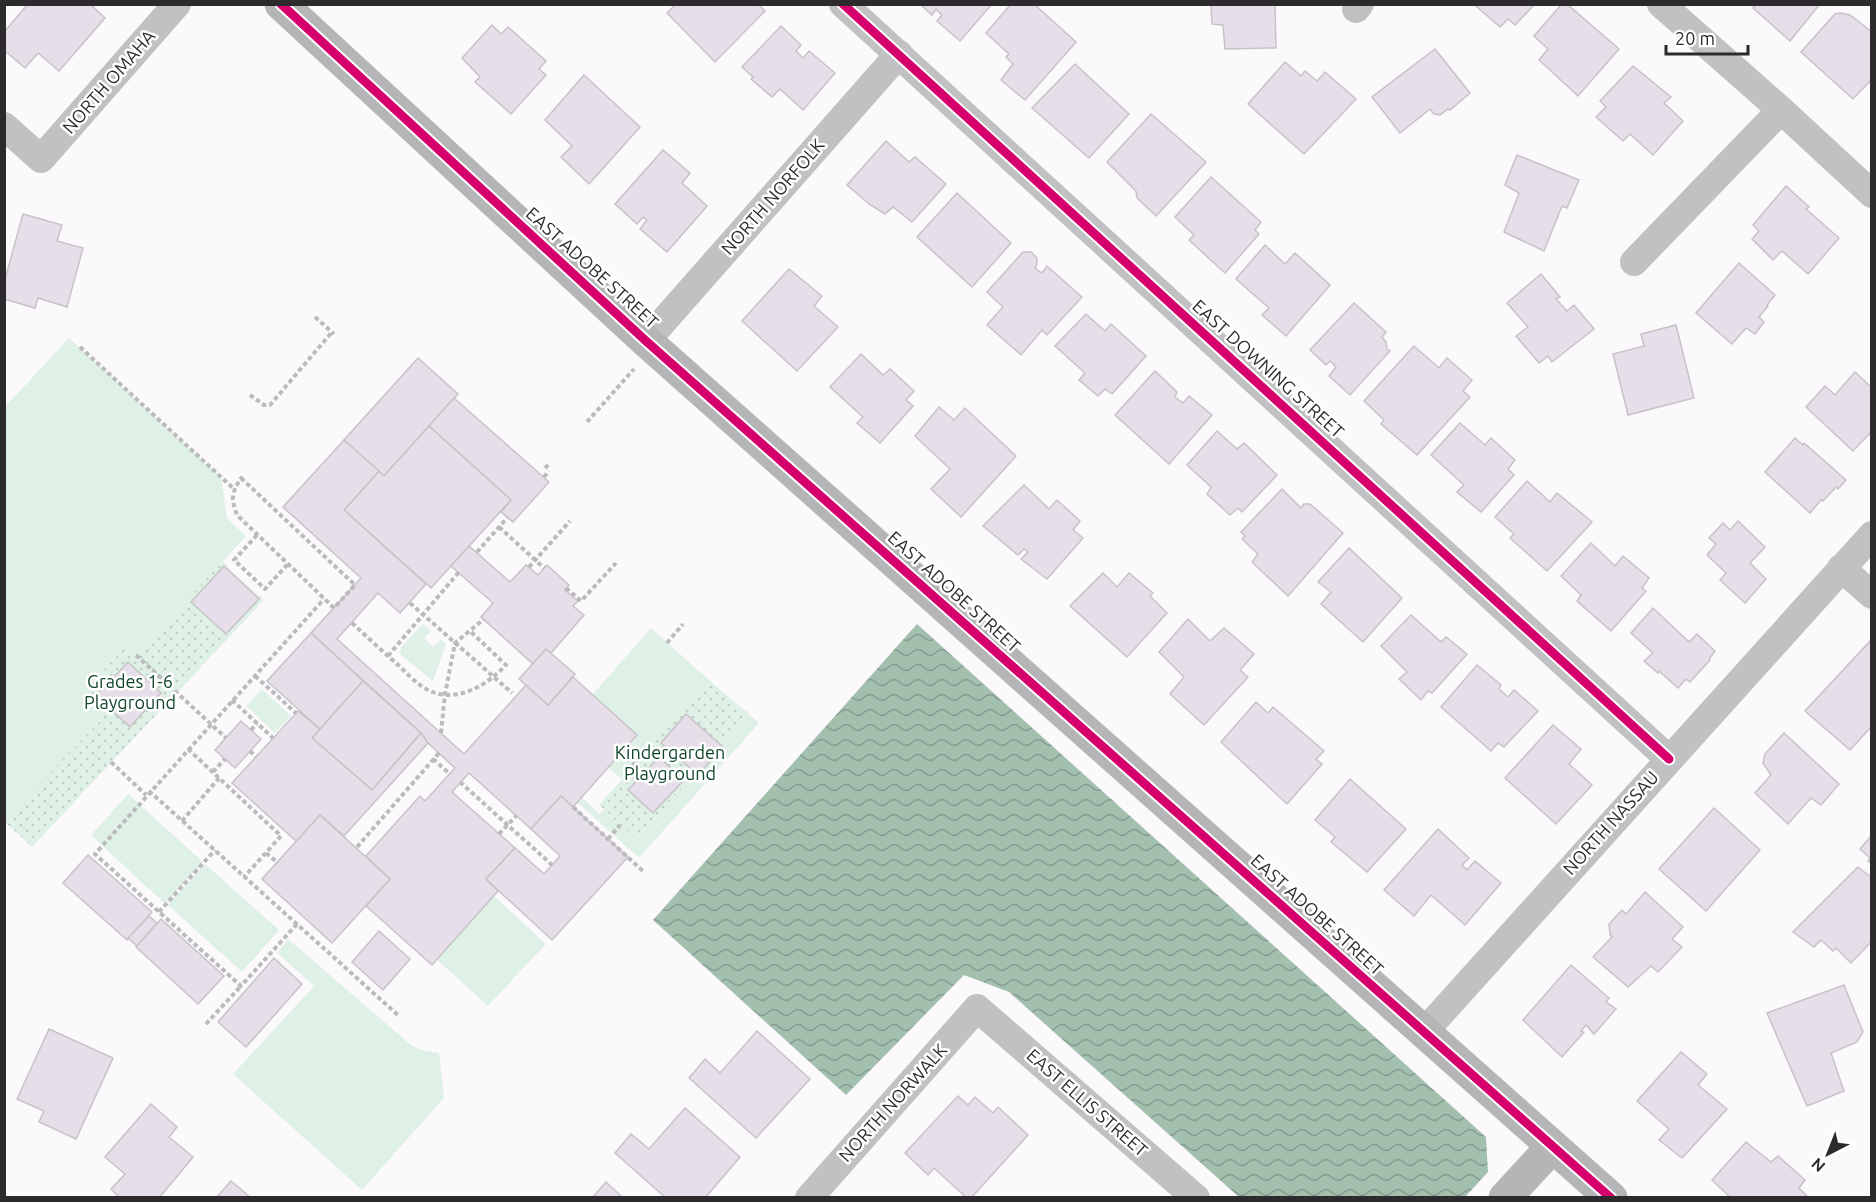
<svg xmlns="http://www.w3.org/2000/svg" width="1876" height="1202" viewBox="0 0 1876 1202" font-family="Ubuntu,sans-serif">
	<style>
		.green { fill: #dff1e6 }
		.park { fill: url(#park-dots) }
		.water { fill: url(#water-waves) }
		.building { fill: #e6dfe9; stroke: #c6c3c6; stroke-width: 1.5 }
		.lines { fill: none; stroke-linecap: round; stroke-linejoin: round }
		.path { stroke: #bbbabc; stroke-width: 4; stroke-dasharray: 4.5 3; stroke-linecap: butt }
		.street { stroke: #c1c0c2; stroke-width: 28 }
		.secondary { stroke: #b5b4b6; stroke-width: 33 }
		.cycleway-casing { stroke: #fff; stroke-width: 13 }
		.cycleway { stroke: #d6006c; stroke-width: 9 }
		.labels { text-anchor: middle; stroke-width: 5; stroke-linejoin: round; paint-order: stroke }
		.street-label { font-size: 18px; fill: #2c2a2d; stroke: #fff }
		.park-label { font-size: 18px; fill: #10452a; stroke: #fff }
	</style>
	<defs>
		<pattern id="park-dots" width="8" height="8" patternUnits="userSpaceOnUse" patternTransform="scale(1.5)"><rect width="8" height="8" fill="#dff1e6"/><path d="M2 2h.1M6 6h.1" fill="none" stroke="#c0cfc6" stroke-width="1.8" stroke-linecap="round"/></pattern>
		<pattern id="water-waves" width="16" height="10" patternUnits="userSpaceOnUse" patternTransform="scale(1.5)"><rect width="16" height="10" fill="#a3c0af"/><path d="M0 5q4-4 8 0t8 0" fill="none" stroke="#859c8f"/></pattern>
	</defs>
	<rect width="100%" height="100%" fill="#fcf9fd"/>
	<g class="green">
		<polygon points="69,338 221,477 227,518 246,536 136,655 127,647 81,695 104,716 5,824 4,408"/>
		<polygon points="423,624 431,631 424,638 433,647 441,640 446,644 433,681 400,654 401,647"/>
		<polygon points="651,628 710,681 623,780 608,767 592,695"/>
		<polygon points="262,689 291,716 275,733 246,706"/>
		<polygon points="748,713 759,723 639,858 577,802 581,797 600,814 604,810 636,839"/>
		<polygon points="128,794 203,862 165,904 91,835"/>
		<polygon points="205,864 279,930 242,972 168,905"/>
		<polygon points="494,896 546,944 488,1006 436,959"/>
		<polygon points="288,939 411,1045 421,1050 439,1053 444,1098 362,1190 233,1074 314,986 277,953"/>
	</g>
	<g class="park">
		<polygon points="223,561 231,571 264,600 32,847 5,822 5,819 104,717 81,695 126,646 136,655"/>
		<polygon points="710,681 748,713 636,839 599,805"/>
	</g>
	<polygon class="water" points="917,624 1486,1137 1488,1172 1465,1197 1239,1197 1009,992 964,975 846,1095 653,920"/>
	<g class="building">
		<polygon points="28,4 90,4 105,18 59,71 38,53 25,68 4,50 4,32"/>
		<polygon points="676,4 758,4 765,11 715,62 667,13"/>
		<polygon points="920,4 992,4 960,41 937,21 942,15 936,9 932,15"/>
		<polygon points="1011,4 1034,4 1076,42 1025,100 1001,80 1013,64 1006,57 1009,54 986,33"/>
		<polygon points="1211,4 1275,4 1276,48 1225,49 1223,25 1212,24"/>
		<polygon points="1478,4 1535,4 1515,25 1508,19 1500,27 1476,6"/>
		<polygon points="1562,4 1567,4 1619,49 1578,96 1539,60 1548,49 1534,36"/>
		<polygon points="1756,4 1820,4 1790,41 1753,8"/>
		<polygon points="1840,13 1850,15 1872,32 1872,79 1853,99 1801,52 1835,14"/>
		<polygon points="492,25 501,34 508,27 546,61 539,69 546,75 511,114 475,82 480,77 462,58"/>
		<polygon points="781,26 801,45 796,51 803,58 809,51 835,73 803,110 780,89 772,97 751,79 753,77 742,67"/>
		<polygon points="1435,49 1470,93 1450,110 1448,109 1440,115 1434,114 1430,109 1400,133 1372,97"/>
		<polygon points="1285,62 1301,76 1305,71 1317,81 1325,72 1356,99 1304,154 1248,104"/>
		<polygon points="1075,64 1129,114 1089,158 1032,108"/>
		<polygon points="1633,66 1671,97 1664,103 1683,121 1653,155 1630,134 1623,141 1596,117 1606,107 1600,101"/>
		<polygon points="584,75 640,127 589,184 561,157 572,146 545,120"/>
		<polygon points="1151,114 1206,162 1156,216 1137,198 1136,191 1107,162"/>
		<polygon points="886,141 909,162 915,157 946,184 912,222 893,207 885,214 869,204 847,185"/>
		<polygon points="663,150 690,173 682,183 707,206 667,252 640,229 647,220 643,217 637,224 615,204"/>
		<polygon points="1517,155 1579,180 1567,208 1562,206 1544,251 1504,232 1519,193 1505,185"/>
		<polygon points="1211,177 1261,222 1255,230 1259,234 1225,273 1189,240 1194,235 1175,217"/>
		<polygon points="1786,186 1809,207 1806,209 1839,238 1808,274 1782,251 1773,260 1752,239 1759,231 1753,225"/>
		<polygon points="957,193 1011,243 972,287 917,237"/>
		<polygon points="23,214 62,225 57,241 83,248 67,307 38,298 35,308 4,299 4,283"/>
		<polygon points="1265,245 1285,264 1295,253 1330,285 1286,336 1262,315 1269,308 1236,279"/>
		<polygon points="1023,252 1031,252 1037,258 1037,265 1035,268 1042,273 1047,266 1082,297 1047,335 1042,330 1021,355 987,325 1003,307 987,292"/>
		<polygon points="1739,263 1775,295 1767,305 1768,306 1759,317 1764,322 1755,334 1746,328 1732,344 1696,313"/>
		<polygon points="789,269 822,296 814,306 838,327 797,371 742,321"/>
		<polygon points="1541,274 1560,297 1556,299 1567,311 1574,305 1594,329 1552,362 1548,356 1539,363 1516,336 1528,327 1507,303"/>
		<polygon points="1354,303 1386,332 1382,337 1386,342 1387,349 1390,351 1350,395 1329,376 1336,367 1330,361 1326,365 1310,350"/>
		<polygon points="1086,314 1105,331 1111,324 1146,356 1112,394 1105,389 1098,396 1079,380 1085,373 1055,346"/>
		<polygon points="1676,325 1694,398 1628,415 1613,354 1644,346 1641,334"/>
		<polygon points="1414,346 1439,368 1447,358 1472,380 1463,391 1470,397 1417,455 1381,424 1384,420 1364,401"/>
		<polygon points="861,354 883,375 890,369 914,391 906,400 913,406 880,443 857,423 863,417 830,387"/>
		<polygon points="418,358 458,394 384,476 344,440"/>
		<polygon points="1155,371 1177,392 1175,397 1183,403 1189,396 1212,415 1169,464 1115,415"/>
		<polygon points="1855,372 1872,388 1872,431 1853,451 1806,407 1825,386 1835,395"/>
		<polygon points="454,398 549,482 513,522 501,512 511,500 429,426"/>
		<polygon points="939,407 954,420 965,408 1016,456 961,517 931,489 950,469 915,436"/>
		<polygon points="1460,423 1485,445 1491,438 1515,460 1508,469 1514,475 1481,512 1457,492 1464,485 1431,455"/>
		<polygon points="429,426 511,500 431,588 344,510 379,471 384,476"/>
		<polygon points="1217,431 1237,449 1244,443 1277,475 1242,512 1238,508 1230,515 1207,494 1211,487 1187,465"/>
		<polygon points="1795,438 1803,445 1804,443 1846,480 1838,489 1836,487 1823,501 1821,500 1810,513 1765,472"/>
		<polygon points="344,440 379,471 344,510 426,584 400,613 378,593 337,639 464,754 526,685 548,705 573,677 637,735 573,807 561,796 531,829 469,773 452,792 515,848 486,879 498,891 432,965 366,906 390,879 366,856 420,796 425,801 455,768 428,743 421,733 311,633 361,578 283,507"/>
		<polygon points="1527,481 1550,502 1557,493 1592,522 1547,571 1510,538 1514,534 1495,517"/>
		<polygon points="1024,485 1049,509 1057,500 1080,521 1073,530 1083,538 1047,579 1021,559 1028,552 1024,549 1018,555 983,526"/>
		<polygon points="1282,489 1301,508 1304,504 1310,504 1343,533 1288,596 1252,562 1258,554 1242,539 1245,536 1241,532"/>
		<polygon points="1738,521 1765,547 1750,563 1766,579 1745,603 1720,580 1726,573 1707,555 1716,544 1709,538 1723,523 1730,530"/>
		<polygon points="1591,543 1615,566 1623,556 1649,578 1642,588 1646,591 1611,631 1577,601 1581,595 1561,576"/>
		<polygon points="469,546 510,582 526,565 538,575 547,565 569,585 565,590 578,601 573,606 584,615 551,653 546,649 533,664 481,617 493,603 451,566"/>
		<polygon points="1349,548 1402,598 1363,642 1321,604 1331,592 1318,582"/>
		<polygon points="224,566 259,599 226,634 191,602"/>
		<polygon points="1103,573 1117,587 1129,573 1153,593 1150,596 1167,613 1127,657 1070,606"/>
		<polygon points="1653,608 1689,642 1697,634 1715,651 1709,659 1710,660 1690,682 1686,679 1678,688 1659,671 1658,673 1644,661 1653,653 1631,633"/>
		<polygon points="1411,615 1441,642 1446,637 1467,654 1432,693 1428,691 1421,700 1399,679 1407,672 1381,646"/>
		<polygon points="1188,619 1210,641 1224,628 1254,654 1240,670 1248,677 1204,725 1170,694 1184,677 1159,652"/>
		<polygon points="311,633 363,681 320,729 267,681"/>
		<polygon points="1872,639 1872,726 1850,750 1805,711"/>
		<polygon points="546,649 575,674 548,705 519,679"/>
		<polygon points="128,662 161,693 130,727 96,696"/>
		<polygon points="1477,665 1501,685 1499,689 1508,697 1514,690 1538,711 1504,747 1498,743 1491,751 1441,707"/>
		<polygon points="363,681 421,733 372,790 312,738"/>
		<polygon points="1256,702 1268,713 1273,707 1324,751 1316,759 1322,764 1287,804 1221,742"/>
		<polygon points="298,711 320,729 312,738 372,790 421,733 428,743 344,836 320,815 297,842 232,783"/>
		<polygon points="686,714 723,747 698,775 661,743"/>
		<polygon points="241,721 261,739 235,768 215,750"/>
		<polygon points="1553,725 1581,749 1569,764 1592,785 1556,824 1505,778"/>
		<polygon points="1784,733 1839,784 1821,805 1811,798 1788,824 1755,793 1771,775 1763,763 1765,754"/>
		<polygon points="659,757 684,780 653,813 628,790"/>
		<polygon points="1350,779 1406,829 1367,872 1331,842 1335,837 1315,820"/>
		<polygon points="561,796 628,857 552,940 486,879 515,848 544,874 560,856 531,829"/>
		<polygon points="1714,808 1760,850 1706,911 1659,869"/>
		<polygon points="320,815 390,879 332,943 262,879"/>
		<polygon points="1438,829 1469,858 1462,865 1467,870 1475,861 1501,883 1465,925 1431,895 1414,916 1384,890"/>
		<polygon points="1872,835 1872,864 1868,861 1870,858 1860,849"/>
		<polygon points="88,855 152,912 127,940 63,883"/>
		<polygon points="1858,867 1872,878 1872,941 1851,963 1836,948 1833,951 1821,940 1814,947 1793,932"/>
		<polygon points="1645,892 1683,927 1672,939 1682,947 1658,972 1651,966 1628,987 1593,957 1612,937 1610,934 1609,924 1622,910 1626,914"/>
		<polygon points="149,916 157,923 137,946 128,938"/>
		<polygon points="161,919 224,976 198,1004 136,947"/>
		<polygon points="379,931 410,959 383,990 352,962"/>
		<polygon points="274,958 302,984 246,1047 218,1022"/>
		<polygon points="1571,965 1609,998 1606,1002 1616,1009 1594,1034 1586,1025 1581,1031 1584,1032 1562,1057 1523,1020"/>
		<polygon points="1844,985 1863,1032 1857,1042 1831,1053 1844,1091 1807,1106 1767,1013"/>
		<polygon points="49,1029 113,1058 76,1139 39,1122 44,1111 17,1099"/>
		<polygon points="757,1031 810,1079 756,1138 689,1078 705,1059 720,1073"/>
		<polygon points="1681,1052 1707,1074 1698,1085 1727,1109 1682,1158 1659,1140 1669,1129 1637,1101"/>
		<polygon points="958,1096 968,1105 975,1097 993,1113 998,1107 1028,1135 971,1198 967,1198 934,1168 928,1175 905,1153"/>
		<polygon points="151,1104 177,1127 169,1137 193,1157 159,1198 120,1198 111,1189 125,1174 105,1157"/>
		<polygon points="685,1108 740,1157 705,1198 666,1198 615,1153 631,1134 649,1149"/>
		<polygon points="1746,1142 1771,1162 1778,1156 1805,1180 1799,1188 1809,1198 1731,1198 1712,1180"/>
		<polygon points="231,1181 251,1198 216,1198"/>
		<polygon points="606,1182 623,1198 592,1198"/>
	</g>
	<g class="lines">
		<g class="path">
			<polyline points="315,317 334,334"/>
			<polyline points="80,347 234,489"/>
			<polyline points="250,395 264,405 270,405 332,332"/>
			<polyline points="587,422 634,369"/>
			<polyline points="545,468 550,463"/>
			<polyline points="544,477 549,471"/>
			<path d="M241 478 355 585 334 608 237 515C231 498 231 494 241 478Z"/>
			<polyline points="499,527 544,568"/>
			<polyline points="257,535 234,560 265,589 288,564"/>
			<polyline points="477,552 507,518"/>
			<polyline points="529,567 570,521"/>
			<polyline points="566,588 581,601 616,563"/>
			<polyline points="410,603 512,693"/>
			<path d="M352 623C366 636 381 650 396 663 406 672 416 684 428 690 456 704 486 686 506 665L470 631"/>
			<polyline points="667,643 683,624"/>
			<polyline points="136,655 226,738"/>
			<polyline points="388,656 459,572"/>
			<polyline points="255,676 296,713"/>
			<polyline points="232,700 273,738"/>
			<polyline points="251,730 257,723"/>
			<polyline points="441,733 445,694 455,643 484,619"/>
			<polyline points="188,749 281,836 244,877"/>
			<polyline points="250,751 256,757"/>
			<polyline points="620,754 635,765"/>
			<polyline points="433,759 450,774"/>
			<polyline points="111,762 146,795"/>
			<polyline points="213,772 225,759"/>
			<polyline points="460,782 552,865"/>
			<polyline points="149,791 399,1016"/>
			<polyline points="573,807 645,873"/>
			<polyline points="182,821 219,778"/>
			<polyline points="499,834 516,816"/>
			<polyline points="608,839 620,825"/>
			<polyline points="357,847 439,753"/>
			<polyline points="266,853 278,863"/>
			<polyline points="159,912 215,850"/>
			<polyline points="297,924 241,986 95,854 324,599"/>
			<polyline points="206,1024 241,986"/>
		</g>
		<g class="street">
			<polyline points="843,4 1669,759"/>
			<polyline points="1661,4 1781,110 1872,194"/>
			<polyline points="1356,9 1360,4"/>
			<polyline points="4,126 41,159 177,4"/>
			<polyline points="1634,262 1781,110"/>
			<polyline points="646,341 899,54"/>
			<polyline points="1841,568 1872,595"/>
			<polyline points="1424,1032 1872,535"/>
			<polyline points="809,1198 977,1008 1196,1198"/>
		</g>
		<g class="secondary">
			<polyline points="281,4 646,341 1611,1198"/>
			<polyline points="1505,1198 1552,1147"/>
		</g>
		<defs>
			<g id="cycleway">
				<polyline points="281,4 646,341 1611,1198"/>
				<polyline points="843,4 1669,759"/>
			</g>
		</defs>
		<use href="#cycleway" class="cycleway-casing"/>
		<use href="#cycleway" class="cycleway"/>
	</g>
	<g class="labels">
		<g class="street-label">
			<text transform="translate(109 82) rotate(-49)" y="6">NORTH OMAHA</text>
			<text transform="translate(773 197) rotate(-49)" y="6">NORTH NORFOLK</text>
			<text transform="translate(592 268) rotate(42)" y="6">EAST ADOBE STREET</text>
			<text transform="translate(1268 369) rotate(42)" y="6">EAST DOWNING STREET</text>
			<text transform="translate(954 592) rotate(42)" y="6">EAST ADOBE STREET</text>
			<text transform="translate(1611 823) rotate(-48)" y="6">NORTH NASSAU</text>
			<text transform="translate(1317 915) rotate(42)" y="6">EAST ADOBE STREET</text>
			<text transform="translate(893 1103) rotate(-48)" y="6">NORTH NORWALK</text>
			<text transform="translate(1087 1103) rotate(41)" y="6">EAST ELLIS STREET</text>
		</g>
		<g class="park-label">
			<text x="130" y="688">Grades 1-6<tspan x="130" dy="21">Playground</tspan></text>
			<text x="670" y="759">Kindergarden<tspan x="670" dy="21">Playground</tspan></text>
		</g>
	</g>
	<rect width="1876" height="1202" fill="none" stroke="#2c2a2d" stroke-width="12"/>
	<g transform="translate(1828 1154) rotate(222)" stroke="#ffffff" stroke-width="4.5" paint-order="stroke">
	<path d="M0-4.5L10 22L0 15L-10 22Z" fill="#2c2a2d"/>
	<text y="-9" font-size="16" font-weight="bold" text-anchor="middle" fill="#2c2a2d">N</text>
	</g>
	<path d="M1666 45v9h82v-9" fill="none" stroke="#2c2a2d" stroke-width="3"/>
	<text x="1675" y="45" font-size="18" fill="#2c2a2d" stroke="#ffffff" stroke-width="4.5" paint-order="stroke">20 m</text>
</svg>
